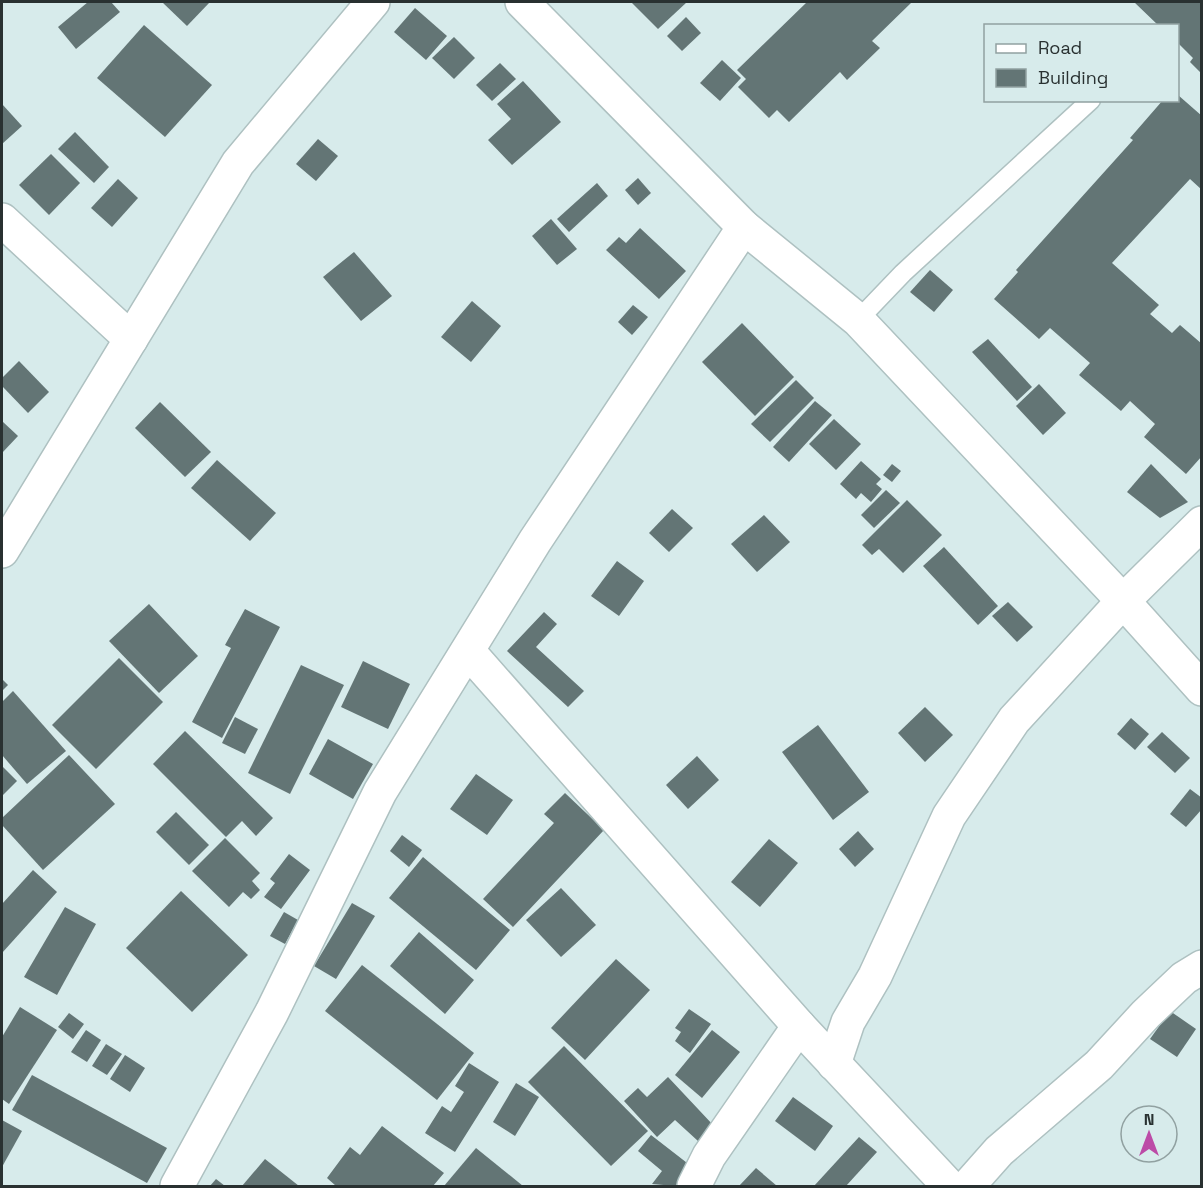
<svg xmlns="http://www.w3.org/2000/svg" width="1203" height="1188" viewBox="0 0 1203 1188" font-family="'Space Grotesk',sans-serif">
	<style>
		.building { fill: #637575 }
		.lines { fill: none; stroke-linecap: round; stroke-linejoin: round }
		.lane-casing { stroke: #aec1c1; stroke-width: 21 }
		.street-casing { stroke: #aec1c1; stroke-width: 36 }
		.lane { stroke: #fff; stroke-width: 18 }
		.street { stroke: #fff; stroke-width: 33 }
	</style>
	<rect width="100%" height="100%" fill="#d7ebeb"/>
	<g class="building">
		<polygon points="88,2 111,2 120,12 76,49 58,27"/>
		<polygon points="162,2 210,2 187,26"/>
		<polygon points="631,2 687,2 658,29"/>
		<polygon points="807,2 912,2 872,41 880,48 847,80 840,72 789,122 777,110 769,118 738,87 746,79 737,70"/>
		<polygon points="1134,2 1202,2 1202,74 1190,62 1193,58 1178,43 1178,26 1159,26"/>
		<polygon points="415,8 447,36 426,60 394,32"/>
		<polygon points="686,17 701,33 682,51 667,36"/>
		<polygon points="144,25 212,85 165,137 97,78"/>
		<polygon points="454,37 475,58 454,79 432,58"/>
		<polygon points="722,60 741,78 720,101 700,83"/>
		<polygon points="500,63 516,79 492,101 476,85"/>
		<polygon points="523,81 561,122 512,165 488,140 511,119 497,104"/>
		<polygon points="1178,95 1202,116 1202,190 1190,179 1112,263 1159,305 1150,314 1172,333 1180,325 1202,344 1202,456 1186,474 1144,437 1155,424 1130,401 1121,411 1079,375 1090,363 1050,328 1039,339 994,299 1018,272 1016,270 1133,140 1130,138 1163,100 1178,100"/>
		<polygon points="2,104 22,126 2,144"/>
		<polygon points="75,132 109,167 94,183 58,149"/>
		<polygon points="318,139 338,156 316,181 296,164"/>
		<polygon points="51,154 80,183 49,215 19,185"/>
		<polygon points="638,178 651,193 638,205 625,190"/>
		<polygon points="118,179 138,198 112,227 91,208"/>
		<polygon points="597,183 608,196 569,232 557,219"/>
		<polygon points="551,219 577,249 557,265 532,236"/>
		<polygon points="640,228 686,271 659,299 606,250 619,237 626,243"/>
		<polygon points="354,252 392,296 361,321 323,277"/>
		<polygon points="930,270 953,290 934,312 910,292"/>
		<polygon points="472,301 501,326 471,362 441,337"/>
		<polygon points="633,305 648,317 632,335 618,322"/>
		<polygon points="742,323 794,377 755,416 702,362"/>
		<polygon points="988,339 1032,387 1017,401 972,352"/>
		<polygon points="19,361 49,392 28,413 2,386 2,378"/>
		<polygon points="796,380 814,398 770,442 751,424"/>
		<polygon points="1039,384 1066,413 1043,435 1016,406"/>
		<polygon points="815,401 832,415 789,462 773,447"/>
		<polygon points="160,402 211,452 185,477 135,428"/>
		<polygon points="834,419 861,444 836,470 809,444"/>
		<polygon points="2,421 18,436 2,453"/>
		<polygon points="217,460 276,513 250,541 191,488"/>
		<polygon points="861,461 881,479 876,484 882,489 871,502 861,493 856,499 840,484"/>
		<polygon points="892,464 901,471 892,482 883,475"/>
		<polygon points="1151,464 1188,502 1160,518 1127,492"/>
		<polygon points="886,490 900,503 874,528 861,515"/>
		<polygon points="907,500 942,535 903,573 879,549 872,555 862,545"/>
		<polygon points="672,509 693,528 669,552 649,533"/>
		<polygon points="764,515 790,542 757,572 731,544"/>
		<polygon points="944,547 998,606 978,625 923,566"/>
		<polygon points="617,561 644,581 619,616 591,596"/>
		<polygon points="1008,602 1033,627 1017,642 992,616"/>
		<polygon points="149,604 198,656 159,693 109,641"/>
		<polygon points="245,609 280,627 222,738 192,722 231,648 225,645"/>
		<polygon points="544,612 557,624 536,647 584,691 568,707 507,651"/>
		<polygon points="119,658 163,702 96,769 52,725"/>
		<polygon points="363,661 410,684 388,729 341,707"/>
		<polygon points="301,665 344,685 290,794 248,773"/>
		<polygon points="2,679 8,685 2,691"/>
		<polygon points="13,691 66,751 27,784 2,755 2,702"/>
		<polygon points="925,707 953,735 925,762 898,733"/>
		<polygon points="235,717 258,729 245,754 222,743"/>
		<polygon points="1131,718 1149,734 1135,750 1117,734"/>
		<polygon points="818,725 869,792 833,820 782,752"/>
		<polygon points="185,731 273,818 256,836 242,821 226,837 153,764"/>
		<polygon points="1162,732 1190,758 1175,773 1147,747"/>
		<polygon points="328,739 373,764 353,799 309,774"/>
		<polygon points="69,755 115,804 43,870 2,825 2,818"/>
		<polygon points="697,756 719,780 688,809 666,785"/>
		<polygon points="2,766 17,781 2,796"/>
		<polygon points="476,774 513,800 487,835 450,809"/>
		<polygon points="1190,789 1202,798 1202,809 1186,827 1170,814"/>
		<polygon points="565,793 604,830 513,927 483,899 554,823 544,814"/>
		<polygon points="176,812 209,845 189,865 156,832"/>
		<polygon points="858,831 874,849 855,867 839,849"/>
		<polygon points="402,835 422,850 409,867 390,851"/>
		<polygon points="225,838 260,873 252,881 260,890 251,899 243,892 229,907 192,871"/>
		<polygon points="769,839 798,863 760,907 731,882"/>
		<polygon points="289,854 310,870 281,909 264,897 275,883 270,879"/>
		<polygon points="423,857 510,930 476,970 389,898"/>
		<polygon points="33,870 57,892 2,953 2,904"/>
		<polygon points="561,888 596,925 561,957 526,920"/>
		<polygon points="181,891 248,955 192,1012 126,948"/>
		<polygon points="352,903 375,916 336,979 314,966"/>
		<polygon points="65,907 96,924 57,995 24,977"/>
		<polygon points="284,912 298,920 285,944 270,936"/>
		<polygon points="419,932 474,980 445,1014 390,966"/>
		<polygon points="616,959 650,990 585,1060 551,1028"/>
		<polygon points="362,965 474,1053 437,1100 325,1011"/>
		<polygon points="20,1007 57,1030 9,1104 2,1099 2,1037"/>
		<polygon points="689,1009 711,1024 690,1053 675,1041 681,1032 675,1028"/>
		<polygon points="1170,1011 1196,1029 1177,1057 1150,1039"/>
		<polygon points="69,1013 84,1024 73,1039 58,1027"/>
		<polygon points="86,1030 101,1040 87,1062 71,1052"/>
		<polygon points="712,1030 740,1052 702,1098 675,1075"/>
		<polygon points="106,1044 122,1054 107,1075 92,1066"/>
		<polygon points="564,1046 648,1131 611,1166 528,1082"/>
		<polygon points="125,1055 145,1068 130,1092 110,1079"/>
		<polygon points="469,1063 499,1082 455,1152 425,1133 442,1106 451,1112 464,1092 455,1086"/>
		<polygon points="32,1075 167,1148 147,1183 12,1110"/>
		<polygon points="668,1077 714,1126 698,1141 675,1120 657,1137 624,1101 638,1088 647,1097"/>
		<polygon points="516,1083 539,1097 515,1136 493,1122"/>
		<polygon points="793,1097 833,1126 815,1151 775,1121"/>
		<polygon points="2,1120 22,1131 2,1167"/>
		<polygon points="382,1126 444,1173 433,1186 336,1186 327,1178 350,1147 360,1155"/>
		<polygon points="651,1135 691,1166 675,1186 652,1184 662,1171 638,1151"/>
		<polygon points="859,1137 877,1152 846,1186 814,1186"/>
		<polygon points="476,1148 523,1186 444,1186"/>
		<polygon points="265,1159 299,1186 242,1186"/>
		<polygon points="756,1168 777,1186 739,1186"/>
		<polygon points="216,1179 225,1186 210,1186"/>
	</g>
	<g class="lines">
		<defs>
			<polyline id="lane" points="858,320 903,273 1091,100"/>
			<g id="street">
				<polyline points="522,2 744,227 858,320 1123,601 1202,689"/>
				<polyline points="2,220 131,339"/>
				<polyline points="2,551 238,163 373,2"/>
				<polyline points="468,651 799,1026 949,1186"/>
				<polyline points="834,1064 848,1022 875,976 949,816 1014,720 1123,601 1202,523"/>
				<polyline points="177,1186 272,1012 380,792 535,541 744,227"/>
				<polyline points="694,1186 709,1156 799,1026"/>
				<polyline points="968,1186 999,1151 1099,1065 1146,1014 1184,978 1202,967"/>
			</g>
		</defs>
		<use href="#lane" class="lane-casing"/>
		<use href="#street" class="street-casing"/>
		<use href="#lane" class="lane"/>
		<use href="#street" class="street"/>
	</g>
	<rect width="1203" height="1188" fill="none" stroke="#293131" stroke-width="6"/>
	<rect x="984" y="24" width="195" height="78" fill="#d7ebeb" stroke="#91a1a1" stroke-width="1.5"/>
	<rect x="996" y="44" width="30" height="9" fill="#ffffff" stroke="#91a1a1" stroke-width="1.5"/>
	<text x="1038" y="54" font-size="18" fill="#293131">Road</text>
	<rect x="996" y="69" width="30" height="18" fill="#637575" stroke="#91a1a1" stroke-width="1.5"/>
	<text x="1038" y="84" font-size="18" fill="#293131">Building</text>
	<g transform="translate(1149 1134)"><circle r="28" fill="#d7ebeb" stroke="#91a1a1" stroke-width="1.5"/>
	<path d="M0-4.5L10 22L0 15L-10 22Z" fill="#bc4ba7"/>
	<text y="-9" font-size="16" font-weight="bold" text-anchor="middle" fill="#293131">N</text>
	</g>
</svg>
